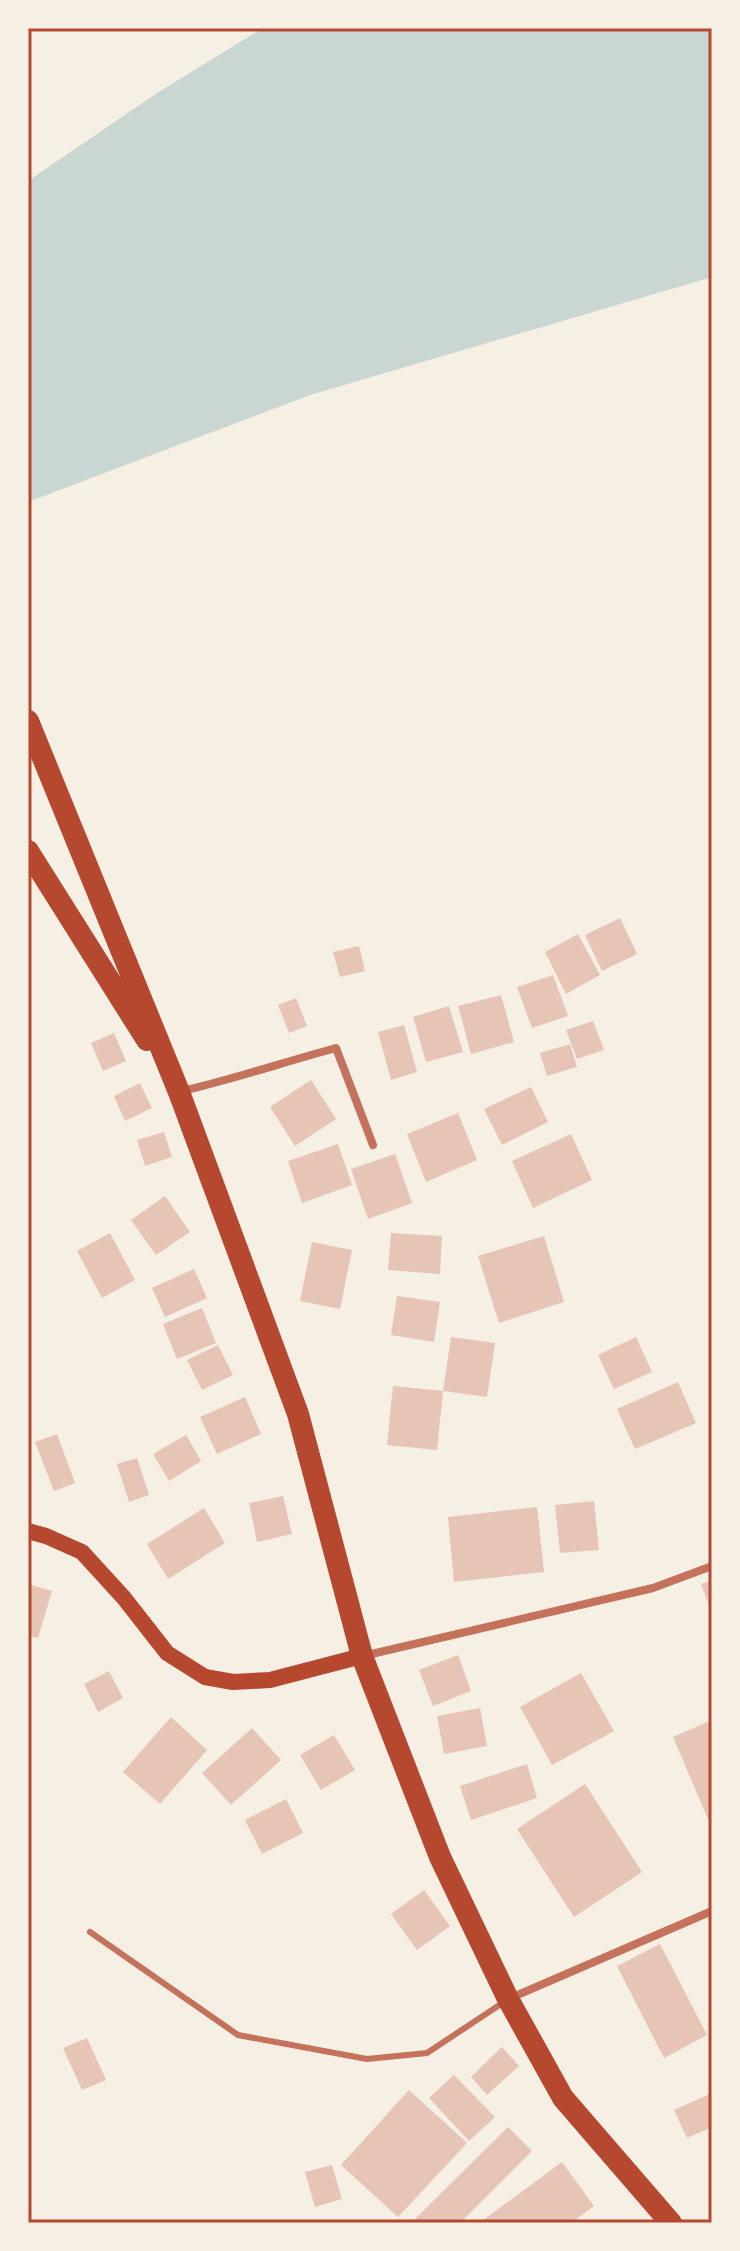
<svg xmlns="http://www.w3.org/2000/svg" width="740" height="2251" viewBox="0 0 740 2251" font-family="'Titillium Web',sans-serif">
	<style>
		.water { fill: #c9d6d2 }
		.building { fill: #e6c5b7 }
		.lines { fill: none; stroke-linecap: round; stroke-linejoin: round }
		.service { stroke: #c5725c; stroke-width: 6 }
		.minor { stroke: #c5725c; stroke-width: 8 }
		.secondary { stroke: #b5482f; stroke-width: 16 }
		.trunk { stroke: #b5482f; stroke-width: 22 }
		.neatline { fill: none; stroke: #b5482f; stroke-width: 3 }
	</style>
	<rect width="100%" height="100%" fill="#f6efe4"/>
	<polygon class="water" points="263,28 712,28 712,277 310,395 28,502 28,181 157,93"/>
	<g class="building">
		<polygon points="620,918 637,954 602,971 585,935"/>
		<polygon points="578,934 600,975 566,994 545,952"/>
		<polygon points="359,946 365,971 340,977 333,952"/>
		<polygon points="553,975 568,1016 532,1028 517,987"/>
		<polygon points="501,995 514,1042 471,1054 458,1006"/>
		<polygon points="296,998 307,1026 289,1033 278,1005"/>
		<polygon points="449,1006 463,1052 426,1062 413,1017"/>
		<polygon points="593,1021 604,1050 577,1059 566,1030"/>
		<polygon points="404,1025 417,1072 391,1080 378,1032"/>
		<polygon points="114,1033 126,1061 103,1071 91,1043"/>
		<polygon points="570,1044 577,1067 547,1076 540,1053"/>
		<polygon points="311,1080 336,1119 295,1146 270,1107"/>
		<polygon points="140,1083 152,1108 125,1121 114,1096"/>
		<polygon points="531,1087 548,1122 502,1145 484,1109"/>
		<polygon points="458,1113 477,1160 426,1182 407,1134"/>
		<polygon points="164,1132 172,1157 145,1166 137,1140"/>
		<polygon points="571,1134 592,1180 533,1208 512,1161"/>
		<polygon points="338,1144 352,1185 302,1203 288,1161"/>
		<polygon points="395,1154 412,1203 368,1219 351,1169"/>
		<polygon points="165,1196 190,1232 156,1255 131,1220"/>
		<polygon points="110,1233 135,1280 102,1298 77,1251"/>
		<polygon points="391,1233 442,1236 440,1274 388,1270"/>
		<polygon points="544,1236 564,1302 499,1323 478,1256"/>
		<polygon points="312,1242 352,1250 340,1309 300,1301"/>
		<polygon points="194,1269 207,1298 165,1317 152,1288"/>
		<polygon points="397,1296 440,1302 434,1342 391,1335"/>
		<polygon points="202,1308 216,1343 177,1359 163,1324"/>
		<polygon points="451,1337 495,1343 487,1397 443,1391 437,1450 387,1445 393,1386 443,1391"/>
		<polygon points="636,1337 652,1372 614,1389 598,1355"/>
		<polygon points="218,1345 233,1375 202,1390 187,1360"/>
		<polygon points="678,1382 696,1423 635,1449 617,1409"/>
		<polygon points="245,1397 261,1434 217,1454 200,1417"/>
		<polygon points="57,1434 75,1483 54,1491 35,1442"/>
		<polygon points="186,1435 201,1461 169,1481 153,1454"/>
		<polygon points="137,1458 149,1495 129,1502 117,1464"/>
		<polygon points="283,1496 292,1534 257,1542 249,1503"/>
		<polygon points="594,1501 599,1550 560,1553 555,1505"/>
		<polygon points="537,1507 544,1572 454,1582 448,1517"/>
		<polygon points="204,1508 225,1543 168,1579 147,1544"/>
		<polygon points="712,1580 712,1613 701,1584"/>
		<polygon points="28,1584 52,1591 38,1638 28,1636"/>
		<polygon points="458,1655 471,1691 433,1706 419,1670"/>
		<polygon points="109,1671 123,1698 98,1712 84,1684"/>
		<polygon points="581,1673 614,1731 552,1765 520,1707"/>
		<polygon points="480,1708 487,1746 444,1754 437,1716"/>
		<polygon points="171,1717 207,1750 160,1804 123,1772"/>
		<polygon points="712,1720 712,1818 708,1819 673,1737"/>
		<polygon points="252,1728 281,1760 231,1805 202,1773"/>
		<polygon points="334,1735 355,1770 321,1790 300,1755"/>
		<polygon points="527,1764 537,1798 471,1820 460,1786"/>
		<polygon points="585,1784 642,1872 574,1917 517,1829"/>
		<polygon points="286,1799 303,1833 262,1854 245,1820"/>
		<polygon points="424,1890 450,1926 417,1950 391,1914"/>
		<polygon points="660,1944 707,2035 664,2058 617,1966"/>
		<polygon points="87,2038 106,2080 82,2090 63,2048"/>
		<polygon points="502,2047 519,2066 487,2095 471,2077"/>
		<polygon points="454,2075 495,2117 469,2141 429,2098"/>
		<polygon points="409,2090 467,2143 398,2217 341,2165"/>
		<polygon points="712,2093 712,2127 687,2138 674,2110"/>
		<polygon points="508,2127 532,2151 460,2223 411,2223"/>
		<polygon points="562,2162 594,2206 571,2223 479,2223"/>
		<polygon points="332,2165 342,2199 315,2207 305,2172"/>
	</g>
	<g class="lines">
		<polyline class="service" points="90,1932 238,2035 367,2059 427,2053 504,2002"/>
		<g class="minor">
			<path d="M182 1091C234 1079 284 1062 336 1048L373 1145"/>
			<polyline points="363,1656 653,1588 712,1566"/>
			<polyline points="508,1999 712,1911"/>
		</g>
		<polyline class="secondary" points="28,1531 46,1536 82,1552 124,1598 167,1653 205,1677 233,1682 270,1680 362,1656"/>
		<g class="trunk">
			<polyline points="28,721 179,1092 298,1414 362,1656 440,1857 508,1999 563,2098 671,2223"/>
			<polyline points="28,851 147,1040"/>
		</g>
	</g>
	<rect width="740" height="2251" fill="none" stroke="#f6efe4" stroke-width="60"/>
	<rect x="30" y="30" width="680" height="2191" class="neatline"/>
</svg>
